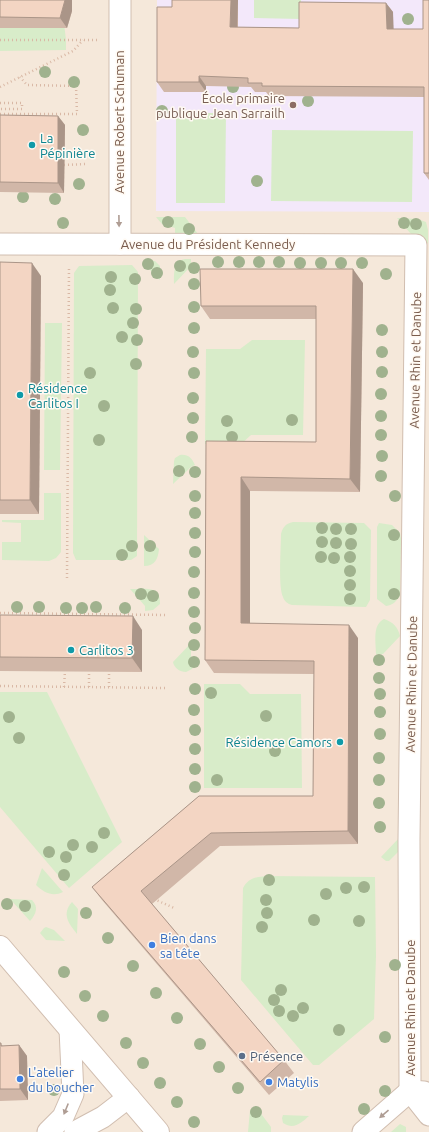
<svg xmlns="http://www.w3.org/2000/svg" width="429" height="1132" viewBox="0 0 429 1132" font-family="Ubuntu,sans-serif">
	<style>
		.residential { fill: #f5e8da }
		.education { fill: #f3e8fa }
		.green { fill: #d8ecc9 }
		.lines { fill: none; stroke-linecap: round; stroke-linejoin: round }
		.minor-casing { stroke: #d1beb0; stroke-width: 23 }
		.tertiary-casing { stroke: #d1beb0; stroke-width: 24 }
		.path { stroke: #d9b8a5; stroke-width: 2.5; stroke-dasharray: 1 3; stroke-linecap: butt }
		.minor { stroke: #fff; stroke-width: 21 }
		.tertiary { stroke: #fff; stroke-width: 22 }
		.tree { fill: #a0b28e }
		.wall { fill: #d1b7a8 }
		.shaded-wall { fill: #aa9588 }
		.building { fill: #f3d5c3; stroke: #aa9588 }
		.oneway { fill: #af9d94 }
		.education-dot { fill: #8d6e63; stroke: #fffaf3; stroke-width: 1.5 }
		.culture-dot { fill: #0f9aa8; stroke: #fffaf3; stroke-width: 1.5 }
		.shop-dot { fill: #3f7fe0; stroke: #fffaf3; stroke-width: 1.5 }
		.service-dot { fill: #5c6f8a; stroke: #fffaf3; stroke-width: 1.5 }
		.labels { text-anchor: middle; stroke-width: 3; stroke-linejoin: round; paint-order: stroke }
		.education-label { font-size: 13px; fill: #785e54; stroke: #fffaf3; text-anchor: end }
		.street-label { font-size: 13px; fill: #7a5c4d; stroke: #fffaf3 }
		.culture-label { font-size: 13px; fill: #0d838f; stroke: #fffaf3; text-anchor: start }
		.shop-label { font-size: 13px; fill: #366cbe; stroke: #fffaf3; text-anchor: start }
		.service-label { font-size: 13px; fill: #4e5e75; stroke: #fffaf3; text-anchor: start }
	</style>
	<rect width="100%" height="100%" fill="#fdf6ec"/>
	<rect class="residential" x="0" y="0" width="429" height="1132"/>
	<polygon class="education" points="157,0 429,0 429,212 156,211"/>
	<g class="green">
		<polygon points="254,0 301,0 301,19 254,18"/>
		<polygon points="64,23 66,40 66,50 0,51 0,28 27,28"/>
		<polygon points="176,113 226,113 225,203 176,203"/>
		<polygon points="272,130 413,131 412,202 271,201"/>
		<polygon points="156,217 185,217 198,234 175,234 175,228 162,224"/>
		<path d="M397 218 418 219 426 222 428 230V244C424 237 419 234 411 234Z"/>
		<polygon points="145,259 155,261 160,266 160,280 145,265"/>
		<path d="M185 259H191V266L174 284C174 274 173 261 185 259Z"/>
		<polygon points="132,265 138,272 137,556 131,560 76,560 73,553 74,273 79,266"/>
		<polygon points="45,323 62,323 60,470 44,470"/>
		<polygon points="252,340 305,340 303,435 251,435 240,445 205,444 206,349 240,349"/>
		<path d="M180 455C188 454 192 458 195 465L191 467 173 484 174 461 175 458Z"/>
		<polygon points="44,493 61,493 61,552 56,558 49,561 2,560 2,542 21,542 21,523 2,522 2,520 44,520"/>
		<path d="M293 522 364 523 371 530 370 600 366 607 292 605C288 604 284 601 283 597 278 586 281 548 281 534 283 527 285 524 293 522Z"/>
		<path d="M379 523 392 525 400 533 401 539 400 595C397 601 393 605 386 606L377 599V527Z"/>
		<path d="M144 535 159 549C158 559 155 566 144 566Z"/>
		<path d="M130 589C144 589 161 585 160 604L153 610 145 611V606Z"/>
		<path d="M384 619C393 622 398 627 400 636L383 654H376C376 642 372 625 384 619Z"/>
		<path d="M191 643V663L195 664 192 669 186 672C180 672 174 668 173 662Z"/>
		<polygon points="204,684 240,684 250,694 301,694 302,788 204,788"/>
		<polygon points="0,692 47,692 122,842 69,888 0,807"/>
		<polygon points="399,838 398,852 389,861 386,861 381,857"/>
		<path d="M42 868 63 892C53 897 44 893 36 885Z"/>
		<path d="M268 876 375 877 376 956 374 1019 319 1065H313L241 980 243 888C249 877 257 877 268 876Z"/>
		<path d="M10 899 32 900C39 907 36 914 30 921Z"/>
		<path d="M72 902 78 909 77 934C69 924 61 914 72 902Z"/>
		<polygon points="46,927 54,930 65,941 46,940 40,933 44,928"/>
		<polygon points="256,1107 271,1127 271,1132 248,1132 250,1110"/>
		<path d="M283 1115 309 1116C301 1123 294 1130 283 1123L282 1118Z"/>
		<polygon points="400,1124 406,1127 406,1132 391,1132"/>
	</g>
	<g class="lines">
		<defs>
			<g id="minor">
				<polyline points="0,244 416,245 409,840 410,1077 410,1091 429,1115"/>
				<polyline points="120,244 120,0"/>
				<polyline points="48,1132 63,1117 73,1094 70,1029"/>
				<polyline points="75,1132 103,1117 129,1097"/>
				<polyline points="363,1132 410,1091 424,1092"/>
			</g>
			<polyline id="tertiary" points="0,947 158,1132"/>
		</defs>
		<use href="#minor" class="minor-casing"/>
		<use href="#tertiary" class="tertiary-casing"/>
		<g class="path">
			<polyline points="0,40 97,40"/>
			<polyline points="0,87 73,51 83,40"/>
			<polyline points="0,103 22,103 22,109 0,109"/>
			<polyline points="0,114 77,114 76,86 27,85 20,77"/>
			<polyline points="64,165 86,164"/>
			<polyline points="67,578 69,266"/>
			<polyline points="0,613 167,615"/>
			<polyline points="0,686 166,688"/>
			<polyline points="64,687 65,671"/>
			<polyline points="89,687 89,671"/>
			<polyline points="109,687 109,671"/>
			<polyline points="154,899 174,908"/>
		</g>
		<use href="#minor" class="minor"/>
		<use href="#tertiary" class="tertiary"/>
	</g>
	<g class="tree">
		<circle cx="408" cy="19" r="6"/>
		<circle cx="45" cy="72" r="6"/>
		<circle cx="74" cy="82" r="6"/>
		<circle cx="233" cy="87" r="6"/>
		<circle cx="308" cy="101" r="6"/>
		<circle cx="162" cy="111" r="6"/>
		<circle cx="83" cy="130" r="6"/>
		<circle cx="257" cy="181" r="6"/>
		<circle cx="79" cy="184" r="6"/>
		<circle cx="23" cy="197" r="6"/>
		<circle cx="55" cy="199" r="6"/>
		<circle cx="168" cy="222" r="6"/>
		<circle cx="63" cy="223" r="6"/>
		<circle cx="404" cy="223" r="6"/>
		<circle cx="416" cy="224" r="6"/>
		<circle cx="189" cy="229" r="6"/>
		<circle cx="218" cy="262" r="6"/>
		<circle cx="239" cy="262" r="6"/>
		<circle cx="259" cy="262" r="6"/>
		<circle cx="279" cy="262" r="6"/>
		<circle cx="300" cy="263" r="6"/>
		<circle cx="321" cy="263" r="6"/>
		<circle cx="341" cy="263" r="6"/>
		<circle cx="362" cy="263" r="6"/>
		<circle cx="148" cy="264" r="6"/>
		<circle cx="180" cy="266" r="6"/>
		<circle cx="194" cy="268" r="6"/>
		<circle cx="157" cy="273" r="6"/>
		<circle cx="386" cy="274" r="6"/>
		<circle cx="111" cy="277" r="6"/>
		<circle cx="135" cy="279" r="6"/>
		<circle cx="194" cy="284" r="6"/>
		<circle cx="110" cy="290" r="6"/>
		<circle cx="194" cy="307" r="6"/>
		<circle cx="113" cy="308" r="6"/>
		<circle cx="136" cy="309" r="6"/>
		<circle cx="133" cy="323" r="6"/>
		<circle cx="194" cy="328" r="6"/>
		<circle cx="382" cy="330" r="6"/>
		<circle cx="122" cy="337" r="6"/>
		<circle cx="137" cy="340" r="6"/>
		<circle cx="193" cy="352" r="6"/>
		<circle cx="382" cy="352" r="6"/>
		<circle cx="136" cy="364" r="6"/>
		<circle cx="382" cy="372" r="6"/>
		<circle cx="90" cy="373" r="6"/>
		<circle cx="194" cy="373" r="6"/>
		<circle cx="381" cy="394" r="6"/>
		<circle cx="193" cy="398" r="6"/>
		<circle cx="104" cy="406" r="6"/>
		<circle cx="381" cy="416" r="6"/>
		<circle cx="193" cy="418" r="6"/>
		<circle cx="292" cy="420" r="6"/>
		<circle cx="227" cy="421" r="6"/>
		<circle cx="381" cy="435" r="6"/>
		<circle cx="192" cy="437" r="6"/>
		<circle cx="232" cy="437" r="6"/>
		<circle cx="99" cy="440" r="6"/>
		<circle cx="382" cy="456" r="6"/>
		<circle cx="179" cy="471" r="6"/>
		<circle cx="195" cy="472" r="6"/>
		<circle cx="381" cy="476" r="6"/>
		<circle cx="195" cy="496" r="6"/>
		<circle cx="395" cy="496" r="6"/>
		<circle cx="195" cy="513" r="6"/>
		<circle cx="322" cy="528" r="6"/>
		<circle cx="336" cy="529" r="6"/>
		<circle cx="351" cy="529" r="6"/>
		<circle cx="195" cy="533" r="6"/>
		<circle cx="394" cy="535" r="6"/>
		<circle cx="322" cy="542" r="6"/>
		<circle cx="336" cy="543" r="6"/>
		<circle cx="351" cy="544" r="6"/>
		<circle cx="132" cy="546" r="6"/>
		<circle cx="150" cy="546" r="6"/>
		<circle cx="195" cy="552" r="6"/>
		<circle cx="122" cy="555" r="6"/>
		<circle cx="321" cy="557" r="6"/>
		<circle cx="350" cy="557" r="6"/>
		<circle cx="334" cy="558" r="6"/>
		<circle cx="350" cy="571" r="6"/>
		<circle cx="194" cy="572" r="6"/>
		<circle cx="350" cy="585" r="6"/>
		<circle cx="194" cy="593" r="6"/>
		<circle cx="141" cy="594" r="6"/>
		<circle cx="394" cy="594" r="6"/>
		<circle cx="153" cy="596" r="6"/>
		<circle cx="350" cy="599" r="6"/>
		<circle cx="17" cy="607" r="6"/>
		<circle cx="39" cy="607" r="6"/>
		<circle cx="96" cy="607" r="6"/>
		<circle cx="66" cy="608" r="6"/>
		<circle cx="82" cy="608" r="6"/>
		<circle cx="125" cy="608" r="6"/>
		<circle cx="194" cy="612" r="6"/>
		<circle cx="195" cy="628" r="6"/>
		<circle cx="194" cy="645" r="6"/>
		<circle cx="379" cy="660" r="6"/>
		<circle cx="194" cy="662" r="6"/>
		<circle cx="379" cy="678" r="6"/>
		<circle cx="195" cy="689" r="6"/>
		<circle cx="211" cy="693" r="6"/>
		<circle cx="380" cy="694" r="6"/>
		<circle cx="194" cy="710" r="6"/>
		<circle cx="380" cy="712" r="6"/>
		<circle cx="266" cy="716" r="6"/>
		<circle cx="9" cy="717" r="6"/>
		<circle cx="195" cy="730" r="6"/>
		<circle cx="380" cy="734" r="6"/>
		<circle cx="19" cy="738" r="6"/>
		<circle cx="195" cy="749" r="6"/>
		<circle cx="275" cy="751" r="6"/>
		<circle cx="379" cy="758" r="6"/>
		<circle cx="195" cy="769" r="6"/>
		<circle cx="217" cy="780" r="6"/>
		<circle cx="379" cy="780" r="6"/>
		<circle cx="195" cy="787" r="6"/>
		<circle cx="379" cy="803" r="6"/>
		<circle cx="380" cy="827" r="6"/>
		<circle cx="104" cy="833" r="6"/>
		<circle cx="73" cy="845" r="6"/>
		<circle cx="92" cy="847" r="6"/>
		<circle cx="49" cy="852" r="6"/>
		<circle cx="66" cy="857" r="6"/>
		<circle cx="64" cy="875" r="6"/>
		<circle cx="269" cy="880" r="6"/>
		<circle cx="364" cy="887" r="6"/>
		<circle cx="346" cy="888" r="6"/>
		<circle cx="326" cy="894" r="6"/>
		<circle cx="266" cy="900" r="6"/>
		<circle cx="7" cy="904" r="6"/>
		<circle cx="25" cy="906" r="6"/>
		<circle cx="86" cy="913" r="6"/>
		<circle cx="267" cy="913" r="6"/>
		<circle cx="314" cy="920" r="6"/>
		<circle cx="359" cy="921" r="6"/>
		<circle cx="262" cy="927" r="6"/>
		<circle cx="108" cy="938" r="6"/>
		<circle cx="395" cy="965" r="6"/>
		<circle cx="133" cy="966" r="6"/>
		<circle cx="64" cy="972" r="6"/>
		<circle cx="281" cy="990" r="6"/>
		<circle cx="156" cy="993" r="6"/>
		<circle cx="85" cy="996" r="6"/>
		<circle cx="274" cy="1000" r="6"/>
		<circle cx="303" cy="1008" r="6"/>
		<circle cx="279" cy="1011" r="6"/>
		<circle cx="103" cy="1016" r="6"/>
		<circle cx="293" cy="1016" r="6"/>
		<circle cx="177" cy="1018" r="6"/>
		<circle cx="339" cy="1030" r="6"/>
		<circle cx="385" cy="1037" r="6"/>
		<circle cx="126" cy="1043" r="6"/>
		<circle cx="200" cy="1044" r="6"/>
		<circle cx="143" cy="1063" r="6"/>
		<circle cx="219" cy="1067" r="6"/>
		<circle cx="160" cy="1083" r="6"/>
		<circle cx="238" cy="1088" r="6"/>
		<circle cx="54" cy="1090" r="6"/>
		<circle cx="385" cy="1091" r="6"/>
		<circle cx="177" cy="1102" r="6"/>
		<circle cx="364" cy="1109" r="6"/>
		<circle cx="256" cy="1112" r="6"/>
		<circle cx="194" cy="1122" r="6"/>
	</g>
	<g class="wall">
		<polygon points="0,0 72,0 72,11 67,28 0,28"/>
		<polygon points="172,0 238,0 238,27 299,28 386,3 393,12 393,29 423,29 429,0 429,180 424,173 424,97 269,96 266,92 255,92 251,87 206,86 206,92 164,92 157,82 172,7"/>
		<polygon points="0,115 58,116 65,125 64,193 0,192"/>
		<polygon points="0,262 41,276 39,514 0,514"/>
		<polygon points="363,283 360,492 250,491 250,623 358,638 358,844 220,846 152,904 284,1060 294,1073 269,1095 102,900 92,887 199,796 313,796 314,674 214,673 205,660 206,441 316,442 316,319 210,319 201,306"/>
		<polygon points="0,615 142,630 142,672 0,671"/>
		<polygon points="0,1043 3,1046 19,1045 27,1056 28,1100 0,1101"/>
	</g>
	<g class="shaded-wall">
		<polygon points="65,0 72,0 72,11 67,28 60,18"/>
		<polygon points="231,0 238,0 237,37 230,27"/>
		<polygon points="386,3 393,12 394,38 387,29"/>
		<polygon points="199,76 206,86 206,92 199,82"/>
		<polygon points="58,116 65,125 64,193 58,183"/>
		<polygon points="32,263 41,276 39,514 30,500"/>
		<polygon points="353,269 363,283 360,492 350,479"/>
		<polygon points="241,477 250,491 250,636 241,623"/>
		<polygon points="133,616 142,630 142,672 132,658"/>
		<polygon points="349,625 358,638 358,844 348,831"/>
		<polygon points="19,1045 27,1056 28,1100 20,1089"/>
	</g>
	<g class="building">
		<polygon points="0,0 65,0 60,18 0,17"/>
		<polygon points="172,0 231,0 230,27 299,28 299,2 386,3 387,29 423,29 423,0 429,0 429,173 424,173 424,87 262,86 262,83 248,83 248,78 199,76 199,82 157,82 157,7 172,7"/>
		<polygon points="0,115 58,116 58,183 0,182"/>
		<polygon points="0,262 32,263 30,500 0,500"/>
		<polygon points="200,269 353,269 350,479 241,477 241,623 349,625 348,831 211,833 141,891 284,1060 260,1082 92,887 199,796 313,796 314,661 205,660 206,441 316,442 316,306 201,306"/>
		<polygon points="0,615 133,616 132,658 0,657"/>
		<polygon points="0,1043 1,1043 1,1046 19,1045 20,1089 0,1089"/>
	</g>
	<defs><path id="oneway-solid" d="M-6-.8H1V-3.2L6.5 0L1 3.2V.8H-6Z"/></defs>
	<g class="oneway">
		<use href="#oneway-solid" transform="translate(119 221) rotate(89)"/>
		<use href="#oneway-solid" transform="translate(66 1109) rotate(112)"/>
		<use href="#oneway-solid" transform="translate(384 1114) rotate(139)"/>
	</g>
	<circle class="education-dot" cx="293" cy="105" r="4"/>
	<g class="culture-dot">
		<circle cx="32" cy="145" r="4"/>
		<circle cx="20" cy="395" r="4"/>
		<circle cx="71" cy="650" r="4"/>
		<circle cx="340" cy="742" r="4"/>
	</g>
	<g class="shop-dot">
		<circle cx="152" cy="945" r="4"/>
		<circle cx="20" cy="1079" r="4"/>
		<circle cx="269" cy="1082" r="4"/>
	</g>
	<circle class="service-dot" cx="242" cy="1056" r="4"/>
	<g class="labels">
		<g class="education-label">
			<text x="285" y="103">École primaire<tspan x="285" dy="15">publique Jean Sarrailh</tspan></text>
		</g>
		<g class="street-label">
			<text transform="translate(119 122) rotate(-90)" y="5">Avenue Robert Schuman</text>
			<text x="208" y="249">Avenue du Président Kennedy</text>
			<text transform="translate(415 360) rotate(-89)" y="5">Avenue Rhin et Danube</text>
			<text transform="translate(411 684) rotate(-89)" y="5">Avenue Rhin et Danube</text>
			<text transform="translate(410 1008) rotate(-90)" y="5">Avenue Rhin et Danube</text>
		</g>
		<g class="culture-label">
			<text x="40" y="143">La<tspan x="40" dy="15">Pépinière</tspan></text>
			<text x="28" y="393">Résidence<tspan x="28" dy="15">Carlitos I</tspan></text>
			<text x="79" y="655">Carlitos 3</text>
			<text x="332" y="747" text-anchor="end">Résidence Camors</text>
		</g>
		<g class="shop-label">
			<text x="160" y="943">Bien dans<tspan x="160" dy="15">sa tête</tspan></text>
			<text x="28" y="1077">L'atelier<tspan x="28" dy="15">du boucher</tspan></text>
			<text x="277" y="1087">Matylis</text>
		</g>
		<g class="service-label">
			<text x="250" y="1061">Présence</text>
		</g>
	</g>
</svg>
